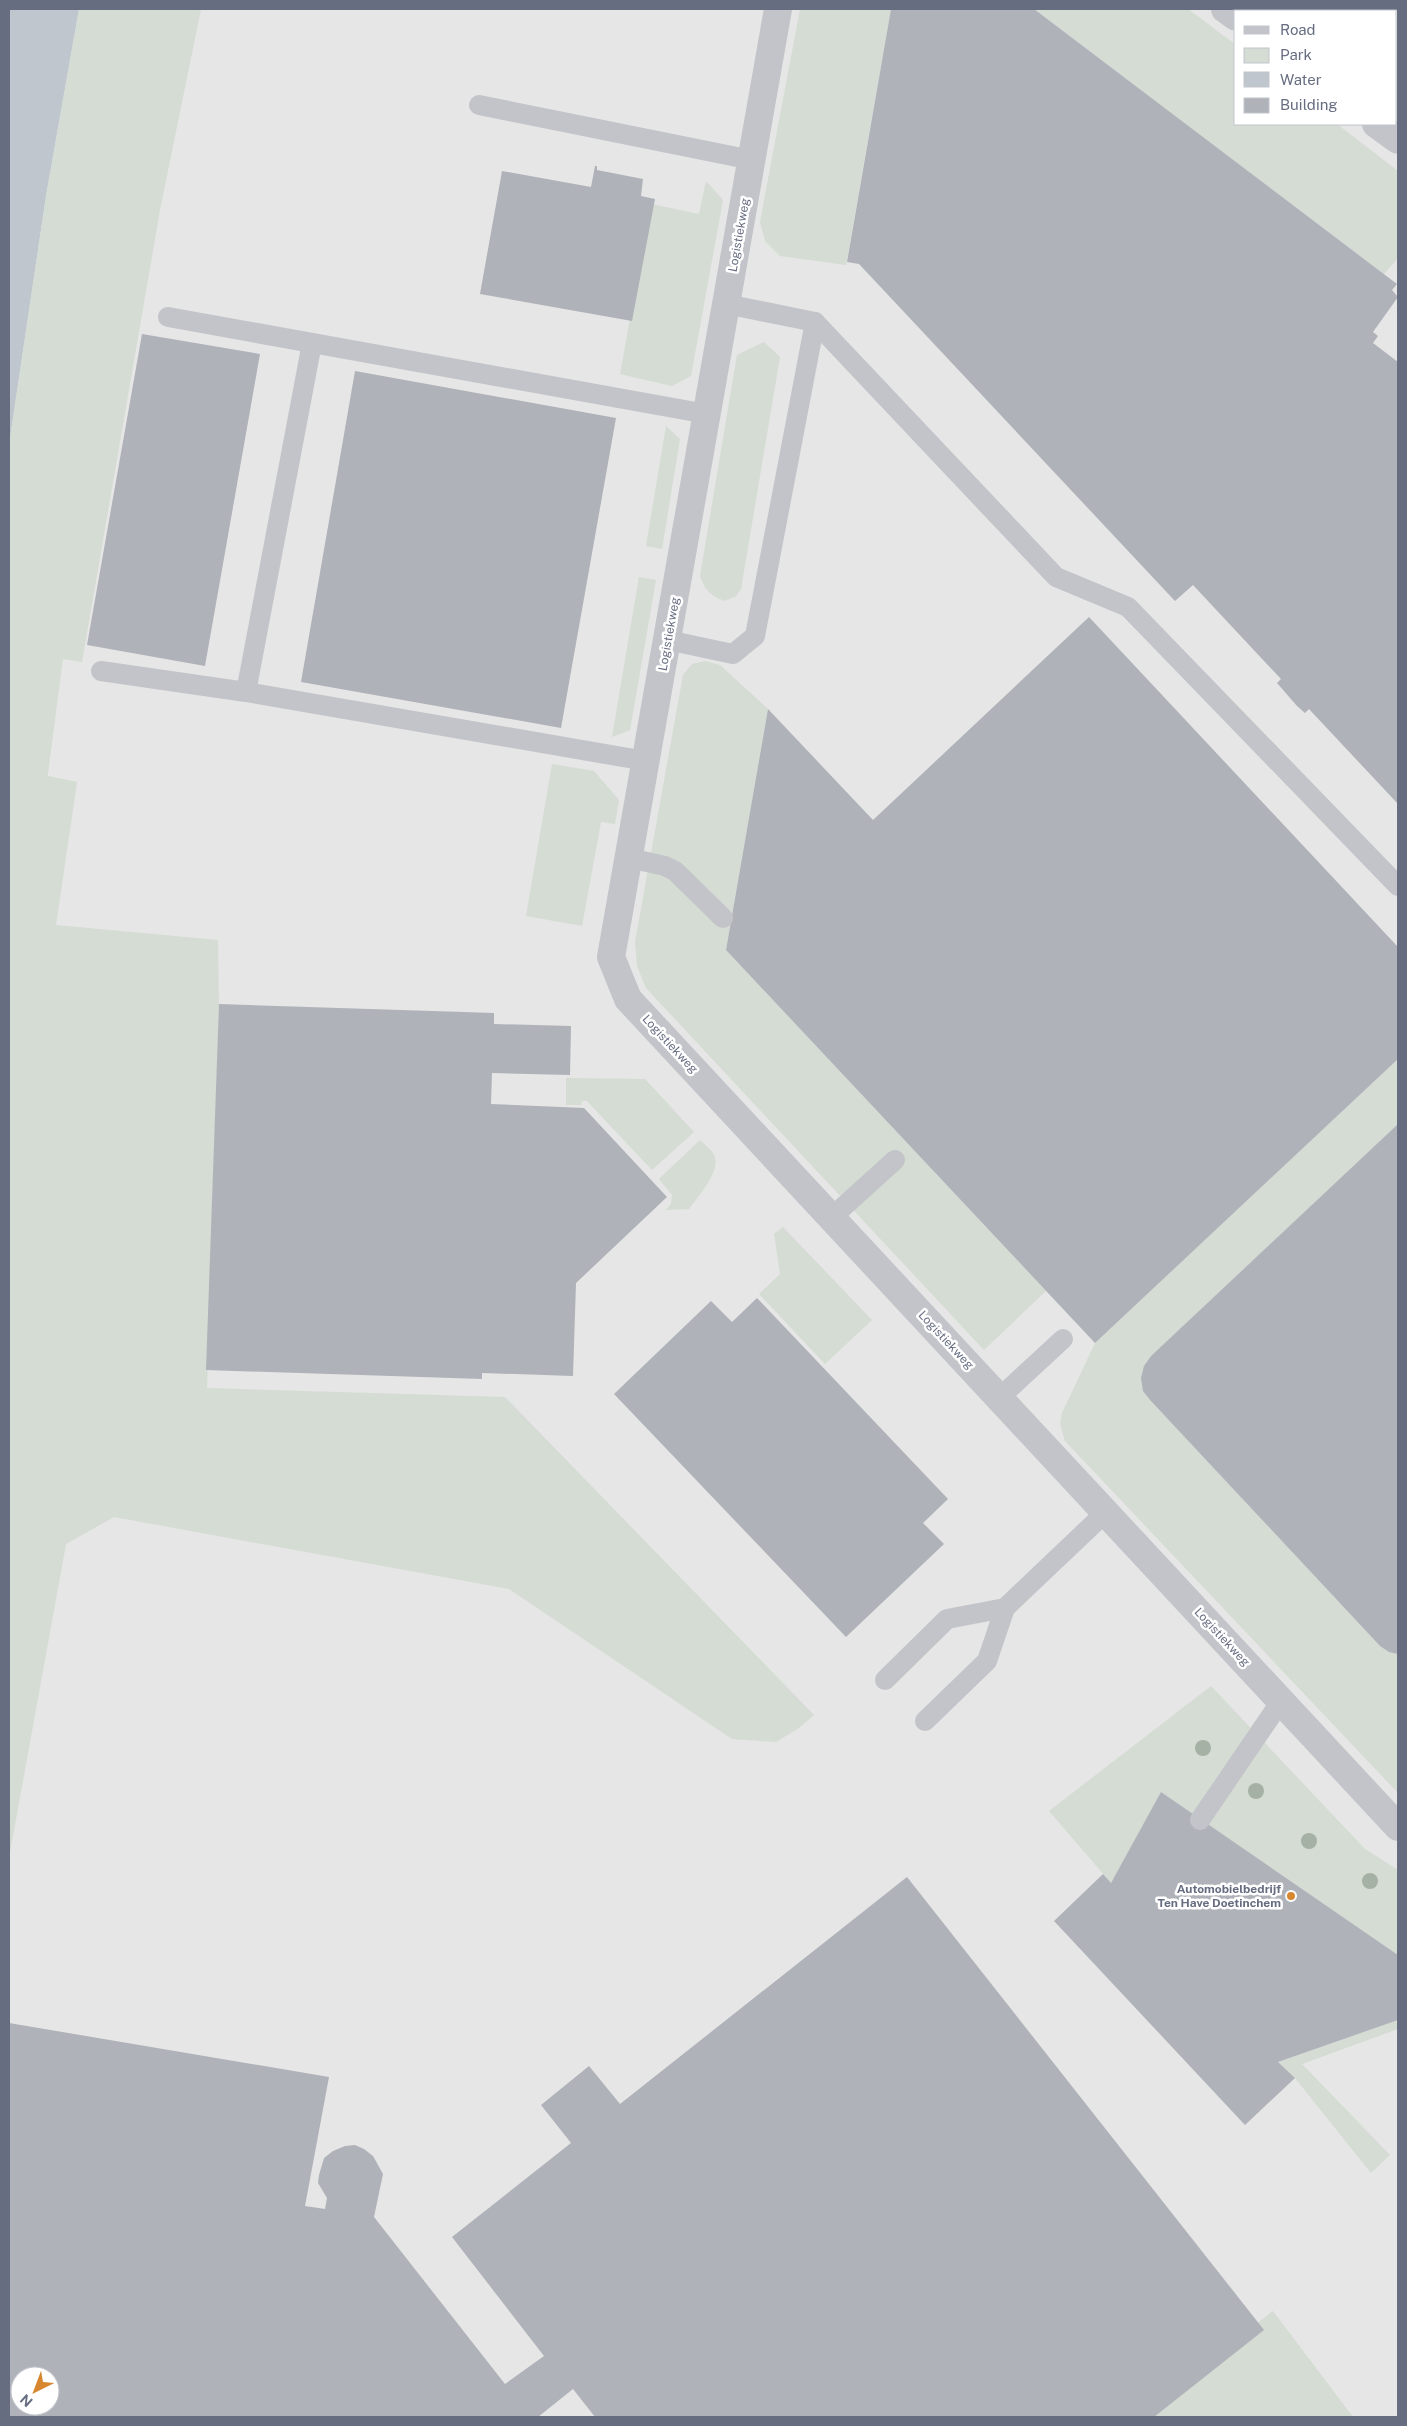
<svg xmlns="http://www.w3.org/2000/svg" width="1407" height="2426" viewBox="0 0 1407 2426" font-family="'Public Sans',sans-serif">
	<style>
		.built { fill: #e5e6e5; fill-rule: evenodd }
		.green { fill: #d4dcd3 }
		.water { fill: #c0c6cd }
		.building { fill: #afb2b9; fill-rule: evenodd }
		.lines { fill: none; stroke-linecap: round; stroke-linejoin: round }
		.service { stroke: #c3c4c9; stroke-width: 20 }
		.minor { stroke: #c3c4c9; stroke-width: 28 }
		.tree { fill: #a5b1a5 }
		.poi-dot { fill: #d78730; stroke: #fff; stroke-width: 2 }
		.labels { text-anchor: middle; stroke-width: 5; stroke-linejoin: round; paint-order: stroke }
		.street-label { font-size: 12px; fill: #666d81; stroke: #fff }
		.poi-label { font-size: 12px; font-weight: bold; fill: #666d81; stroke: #fff; text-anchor: end }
	</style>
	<rect width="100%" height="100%" fill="#f4f5f2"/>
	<path class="built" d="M143 9H1398V2417H9V1125L12 1070ZM1236 11H1396V124H1236ZM20 2376H50V2406H20Z"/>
	<g class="green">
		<polygon points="79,9 201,9 160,210 82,662 63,659 48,776 77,782 56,925 218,940 219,1004 207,1388 505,1397 814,1715 799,1728 776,1742 732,1739 509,1589 114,1517 66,1544 9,1858 9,445 46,196"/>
		<polygon points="800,9 891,9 846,265 780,256 765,241 760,222"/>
		<polygon points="1034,9 1188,9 1236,45 1236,124 1337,124 1398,171 1398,258 1384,274"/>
		<polygon points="706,181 723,200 691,376 672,386 620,374 651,204 699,214"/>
		<path d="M764 342 780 357 741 589 736 596 725 601C710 596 705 590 700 576L737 355Z"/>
		<polygon points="666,426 680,439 662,549 646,546"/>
		<polygon points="639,577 656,580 630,730 612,737"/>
		<polygon points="705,661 720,665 768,709 726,950 1046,1291 984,1350 646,988 637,966 635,942 683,675 692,664"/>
		<polygon points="552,764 594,771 619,800 615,824 601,822 582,926 526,916"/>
		<path d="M1398 1059V1124L1151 1356C1140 1371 1139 1385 1150 1400L1380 1646 1398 1654V1793L1065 1441 1060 1424 1062 1413 1095 1343Z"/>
		<polygon points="566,1078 645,1079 694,1132 652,1170 587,1101 582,1101 581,1105 566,1105"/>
		<path d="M700 1140C704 1144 711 1149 714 1155 722 1170 697 1198 689 1209L666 1210 671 1204 672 1195 659 1179Z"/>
		<polygon points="783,1227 872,1320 825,1364 759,1294 780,1274 774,1234"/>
		<polygon points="1211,1686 1365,1849 1398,1870 1398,1955 1162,1793 1111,1883 1049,1811"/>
		<polygon points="1398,2020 1398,2029 1302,2064 1390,2155 1371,2173 1295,2078 1278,2062"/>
		<polygon points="1273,2311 1353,2417 1136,2417"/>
	</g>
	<polygon class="water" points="9,9 79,9 46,196 9,445"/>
	<g class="building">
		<polygon points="891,9 1034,9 1397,284 1392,290 1398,297 1373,332 1378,336 1373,343 1398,362 1398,804 1309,709 1305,713 1297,706 1277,683 1281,679 1193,585 1175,601 859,264 847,262"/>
		<polygon points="595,166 597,166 597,170 643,179 641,196 655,199 632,321 480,294 502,171 591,187"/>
		<polygon points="142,334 260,354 205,666 87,645"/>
		<polygon points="355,371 616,418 561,728 301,682"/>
		<polygon points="1089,617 1398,947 1398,1059 1095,1343 726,950 768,709 873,820"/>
		<polygon points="219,1004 494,1013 494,1024 571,1026 570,1075 492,1073 491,1104 584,1108 667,1197 576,1283 573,1376 482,1373 482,1379 206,1370"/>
		<polygon points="1398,1124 1398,1654 1389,1652 1380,1646 1150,1400 1143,1391 1141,1378 1144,1366 1151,1356"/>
		<polygon points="757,1298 948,1499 923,1523 944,1544 846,1637 614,1394 711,1301 732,1322"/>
		<polygon points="1161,1792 1398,1955 1398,2020 1278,2062 1295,2078 1245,2125 1054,1921 1103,1874 1111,1883"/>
		<path d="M907 1877 1264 2330 1154 2417H595L573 2389 538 2417H9V2023L329 2077 305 2206 325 2209 327 2198 318 2183 319 2175 324 2158 333 2151 345 2146 355 2145 364 2149 373 2156 383 2174 374 2217 505 2384 544 2356 452 2237 571 2143 541 2105 589 2066 620 2104ZM20 2376H50V2406H20Z"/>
	</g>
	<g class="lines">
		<g class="service">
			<polyline points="479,105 752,160"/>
			<polyline points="168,317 707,414"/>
			<polyline points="815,322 1056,577 1128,607 1398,886"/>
			<polyline points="667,640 733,654 755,636 815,322 726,304"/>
			<polyline points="101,671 246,692 312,343"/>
			<polyline points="246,692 646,761"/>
			<polyline points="629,858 665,866 675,871 723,918"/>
			<polyline points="832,1217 895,1160"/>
			<polyline points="999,1398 1063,1339"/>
			<polyline points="885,1680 947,1619 1005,1608"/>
			<polyline points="925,1721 987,1661 1005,1608 1106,1512"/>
			<polyline points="1200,1820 1281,1701"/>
		</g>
		<g class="minor">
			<polyline points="778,9 611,957 628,999 1398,1827"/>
			<polyline points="1225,9 1236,17"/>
			<polyline points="1376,124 1398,140"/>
		</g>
	</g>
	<g class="tree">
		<circle cx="1203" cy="1748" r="8"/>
		<circle cx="1256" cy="1791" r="8"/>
		<circle cx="1309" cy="1841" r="8"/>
		<circle cx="1370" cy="1881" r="8"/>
	</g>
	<circle class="poi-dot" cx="1291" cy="1896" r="5"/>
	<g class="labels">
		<g class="street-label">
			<text transform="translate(739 235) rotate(-80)" y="4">Logistiekweg</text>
			<text transform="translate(669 634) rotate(-80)" y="4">Logistiekweg</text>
			<text transform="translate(670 1044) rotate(47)" y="4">Logistiekweg</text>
			<text transform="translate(946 1340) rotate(47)" y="4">Logistiekweg</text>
			<text transform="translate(1222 1637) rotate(47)" y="4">Logistiekweg</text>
		</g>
		<g class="poi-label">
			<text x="1281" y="1893">Automobielbedrijf<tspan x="1281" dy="14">Ten Have Doetinchem</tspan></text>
		</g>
	</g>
	<rect width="1407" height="2426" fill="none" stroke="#666d81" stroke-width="20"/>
	<rect x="1234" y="10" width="162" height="115" fill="#ffffff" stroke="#c2c5cd"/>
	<rect x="1244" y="26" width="25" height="8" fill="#c3c4c9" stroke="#c2c5cd"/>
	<text x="1280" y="35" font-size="15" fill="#666d81">Road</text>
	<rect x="1244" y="48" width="25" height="15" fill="#d4dcd3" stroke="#c2c5cd"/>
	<text x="1280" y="60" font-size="15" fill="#666d81">Park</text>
	<rect x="1244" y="72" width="25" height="15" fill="#c0c6cd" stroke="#c2c5cd"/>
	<text x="1280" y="85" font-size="15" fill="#666d81">Water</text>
	<rect x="1244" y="98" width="25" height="15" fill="#afb2b9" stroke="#c2c5cd"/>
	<text x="1280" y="110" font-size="15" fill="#666d81">Building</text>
	<g transform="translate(35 2391) rotate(222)"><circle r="24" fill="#ffffff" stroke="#c2c5cd"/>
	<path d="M0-4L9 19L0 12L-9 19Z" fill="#d78730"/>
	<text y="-8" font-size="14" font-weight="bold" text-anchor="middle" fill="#666d81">N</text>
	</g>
</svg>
